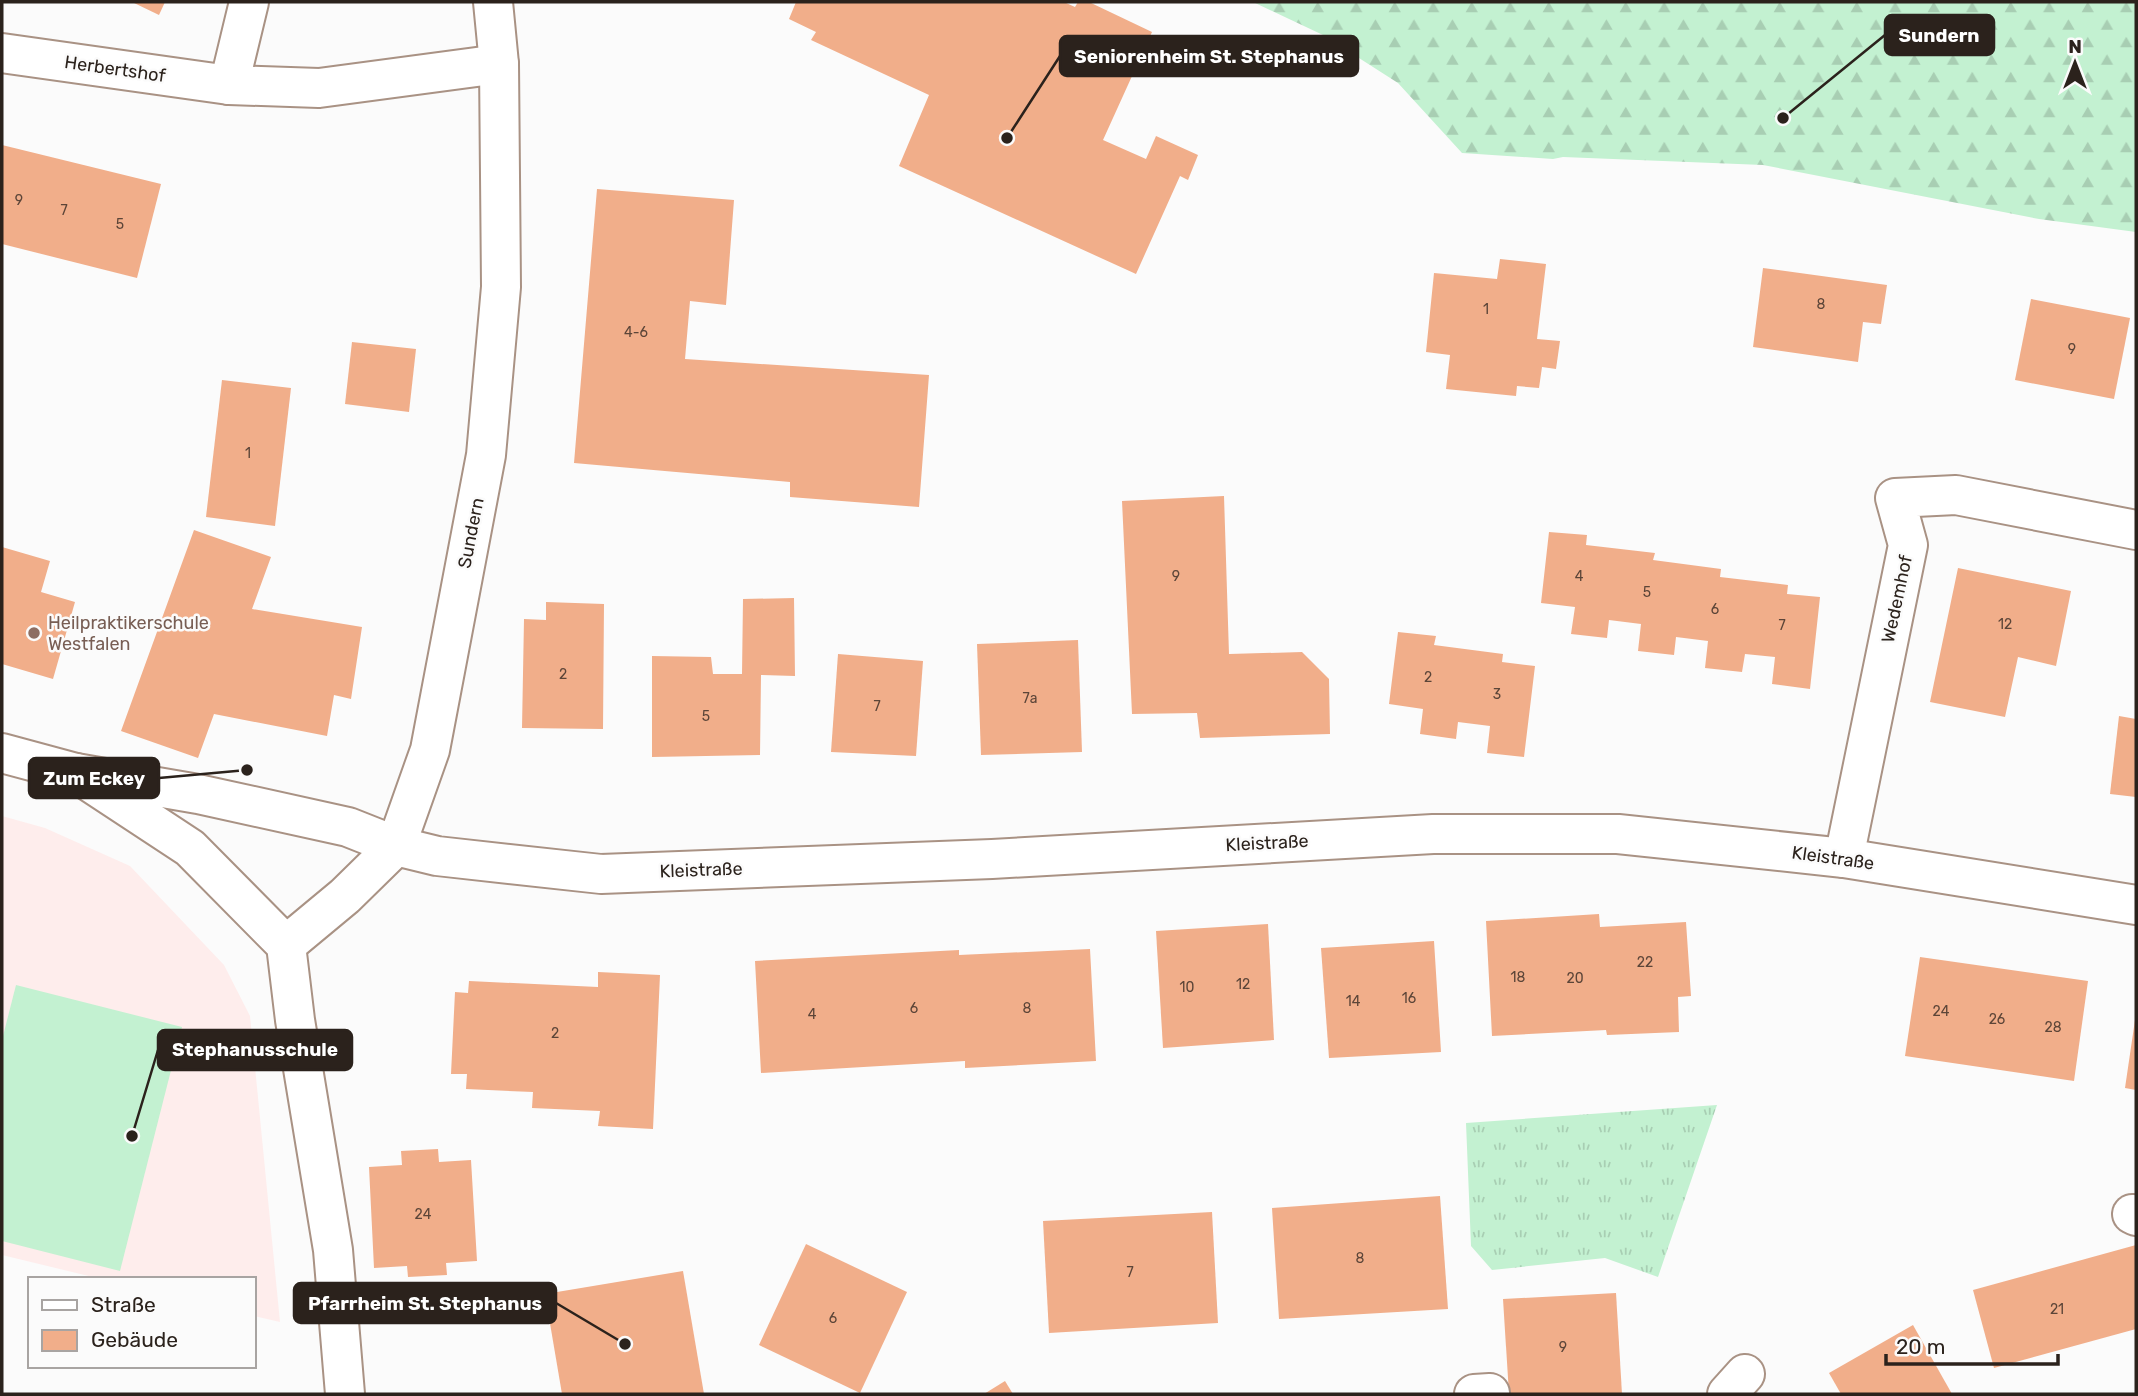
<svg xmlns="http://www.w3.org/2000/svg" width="2138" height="1396" viewBox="0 0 2138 1396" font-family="Rubik,sans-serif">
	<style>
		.education { fill: #feedec }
		.grass { fill: url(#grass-tufts) }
		.forest { fill: url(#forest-firs) }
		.pitch { fill: #c3f1d1 }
		.building { fill: #f1ae8a }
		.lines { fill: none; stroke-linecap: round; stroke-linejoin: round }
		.minor-casing { stroke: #a99284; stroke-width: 42 }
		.minor { stroke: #fff; stroke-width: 38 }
		.education-dot { fill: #8d6e63; stroke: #fbfbfb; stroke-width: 2.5 }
		.labels { text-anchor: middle; stroke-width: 5; stroke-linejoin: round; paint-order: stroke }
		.number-label { font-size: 14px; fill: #5c4538 }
		.street-label { font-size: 18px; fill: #2b221c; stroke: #fbfbfb }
		.education-label { font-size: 18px; fill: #785e54; stroke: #fbfbfb; text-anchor: start }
		.leader { fill: none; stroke: #2b221c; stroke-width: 2.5 }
		.callout-dot { fill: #2b221c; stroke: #fbfbfb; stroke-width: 2.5 }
		.callout { fill: #2b221c; stroke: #2b221c; stroke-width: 2.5 }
		.callout-label { font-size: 19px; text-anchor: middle; font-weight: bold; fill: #fff }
	</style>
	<defs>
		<pattern id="grass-tufts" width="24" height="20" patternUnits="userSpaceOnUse" patternTransform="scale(1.75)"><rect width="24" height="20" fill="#c3f1d1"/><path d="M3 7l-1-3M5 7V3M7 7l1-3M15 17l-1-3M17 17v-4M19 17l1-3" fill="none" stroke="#a8ceb3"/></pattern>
		<pattern id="forest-firs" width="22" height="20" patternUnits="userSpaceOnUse" patternTransform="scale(1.75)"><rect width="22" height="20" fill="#c3f1d1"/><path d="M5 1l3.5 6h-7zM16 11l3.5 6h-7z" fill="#a8ceb3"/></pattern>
	</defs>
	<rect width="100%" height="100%" fill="#fbfbfb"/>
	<polygon class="education" points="2,816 45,828 130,866 224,965 250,1016 280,1322 254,1316 254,1279 101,1279 2,1255"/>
	<polygon class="grass" points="1717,1105 1658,1277 1605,1258 1492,1270 1471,1246 1466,1123"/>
	<polygon class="forest" points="1253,2 2136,2 2136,232 2039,219 1763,165 1563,157 1553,159 1462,153 1398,83 1323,35"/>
	<polygon class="pitch" points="16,985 182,1027 120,1271 2,1241 2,1040"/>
	<g class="building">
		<polygon points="132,2 165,2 159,15"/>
		<polygon points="796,2 1064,2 1075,7 1078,2 1089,2 1152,32 1103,140 1146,159 1156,136 1198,155 1188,180 1180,176 1136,274 899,166 929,95 811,40 816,32 789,19"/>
		<polygon points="2,145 161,184 137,278 2,244"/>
		<polygon points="597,189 734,200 726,305 690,301 685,359 929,375 919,507 790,497 790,482 574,463"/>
		<polygon points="1500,259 1546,264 1537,339 1560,341 1556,369 1542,367 1539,388 1517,386 1516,396 1446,389 1450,355 1426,352 1434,273 1497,279"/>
		<polygon points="1763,268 1887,285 1881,324 1863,322 1858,362 1753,347"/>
		<polygon points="2031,299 2130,318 2114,399 2015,380"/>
		<polygon points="352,342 416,349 409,412 345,404"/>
		<polygon points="222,380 291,388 275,526 206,517"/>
		<polygon points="1224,496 1229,654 1302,652 1329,679 1330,734 1200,738 1197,713 1132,714 1122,501"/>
		<polygon points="194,530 271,557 252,609 362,627 351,699 334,695 327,736 214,714 198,758 121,731"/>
		<polygon points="1549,532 1587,535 1586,545 1655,553 1653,560 1721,569 1720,577 1788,585 1787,594 1820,597 1810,689 1772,684 1775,657 1745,654 1742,672 1705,668 1708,641 1676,637 1674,655 1638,651 1641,624 1609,620 1607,638 1571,634 1575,607 1541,603"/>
		<polygon points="2,547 50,561 41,592 75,602 53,679 2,664"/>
		<polygon points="1958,568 2071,591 2056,666 2018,657 2005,717 1930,702"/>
		<polygon points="794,598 795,676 761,675 760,755 652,757 652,656 711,657 713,674 742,674 743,599"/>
		<polygon points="546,602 604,604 603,729 522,728 524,619 546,620"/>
		<polygon points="1398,632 1436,636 1434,645 1503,654 1502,662 1535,666 1524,757 1487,753 1490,726 1458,722 1456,739 1420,734 1423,709 1389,704"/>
		<polygon points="1078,640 1082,752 981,755 977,644"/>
		<polygon points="838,654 923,661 916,756 831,752"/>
		<polygon points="2119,716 2136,719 2136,797 2110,794"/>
		<polygon points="1599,914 1600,927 1686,922 1691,996 1678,997 1679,1032 1607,1035 1606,1030 1492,1036 1486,921"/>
		<polygon points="1268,924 1274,1040 1163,1048 1156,931"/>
		<polygon points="1434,941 1441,1052 1329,1058 1321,948"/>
		<polygon points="1090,949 1096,1061 965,1068 965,1061 761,1073 755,961 959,950 959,955"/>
		<polygon points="1920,957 2088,981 2074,1081 1905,1056"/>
		<polygon points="598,972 660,975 653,1129 598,1126 600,1111 532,1108 533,1092 466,1089 467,1074 451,1074 455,992 468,993 469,981 598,987"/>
		<polygon points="2135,1020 2136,1021 2136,1090 2125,1088"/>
		<polygon points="438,1149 439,1162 471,1160 477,1261 446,1263 447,1275 408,1277 407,1266 374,1268 369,1167 402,1165 401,1151"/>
		<polygon points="1440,1196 1448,1309 1279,1319 1272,1208"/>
		<polygon points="1212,1212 1218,1323 1049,1333 1043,1221"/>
		<polygon points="806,1244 907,1292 860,1393 759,1345"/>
		<polygon points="2136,1245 2136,1329 1994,1368 1973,1290"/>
		<polygon points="683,1271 704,1394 562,1394 545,1294"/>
		<polygon points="1616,1293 1622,1394 1509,1394 1503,1299"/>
		<polygon points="1913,1325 1952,1394 1841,1394 1829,1373"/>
		<polygon points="1005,1381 1013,1394 984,1394"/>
	</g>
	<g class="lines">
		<defs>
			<g id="minor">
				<polyline points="2,53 229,85 319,88 499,64"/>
				<polyline points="229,85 249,2"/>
				<polyline points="2,753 76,773 190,848 286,945 295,1020 333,1250 345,1394"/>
				<polyline points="76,773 198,794 348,827 396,846 437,856 601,874 992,859 1433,834 1618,834 1844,858 2136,905"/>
				<polyline points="1844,858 1908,545 1895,498 1956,495 2136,530"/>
				<polyline points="286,945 345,896 396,846 430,750 486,455 501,287 499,64 493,2"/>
				<polyline points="2132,1214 2136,1216"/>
				<polyline points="1474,1394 1490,1393"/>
				<polyline points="1727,1394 1745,1374"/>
			</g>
		</defs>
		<use href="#minor" class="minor-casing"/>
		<use href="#minor" class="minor"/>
	</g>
	<circle class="education-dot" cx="34" cy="633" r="7"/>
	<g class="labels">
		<g class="number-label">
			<text x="19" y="205">9</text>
			<text x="64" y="215">7</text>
			<text x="120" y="229">5</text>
			<text x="1821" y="309">8</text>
			<text x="1486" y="314">1</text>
			<text x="636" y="337">4-6</text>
			<text x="2072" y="354">9</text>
			<text x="248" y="458">1</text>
			<text x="1176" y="581">9</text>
			<text x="1579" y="581">4</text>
			<text x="1647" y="597">5</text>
			<text x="1715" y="614">6</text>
			<text x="2005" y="629">12</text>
			<text x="1782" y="630">7</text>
			<text x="563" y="679">2</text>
			<text x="1428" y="682">2</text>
			<text x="1497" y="699">3</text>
			<text x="1030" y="703">7a</text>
			<text x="877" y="711">7</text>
			<text x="706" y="721">5</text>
			<text x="1645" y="967">22</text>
			<text x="1518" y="982">18</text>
			<text x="1575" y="983">20</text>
			<text x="1243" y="989">12</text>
			<text x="1187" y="992">10</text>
			<text x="1409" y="1003">16</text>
			<text x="1353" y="1006">14</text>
			<text x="914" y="1013">6</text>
			<text x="1027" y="1013">8</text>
			<text x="1941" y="1016">24</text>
			<text x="812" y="1019">4</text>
			<text x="1997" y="1024">26</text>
			<text x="2053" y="1032">28</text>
			<text x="555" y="1038">2</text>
			<text x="423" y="1219">24</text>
			<text x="1360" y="1263">8</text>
			<text x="1130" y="1277">7</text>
			<text x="2057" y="1314">21</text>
			<text x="833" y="1323">6</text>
			<text x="1563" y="1352">9</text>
		</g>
		<g class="street-label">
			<text transform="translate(115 69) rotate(8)" y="6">Herbertshof</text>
			<text transform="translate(471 533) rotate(-79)" y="6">Sundern</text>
			<text transform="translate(1897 599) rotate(-78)" y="6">Wedemhof</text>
			<text transform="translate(1267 843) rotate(-3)" y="6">Kleistraße</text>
			<text transform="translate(1833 858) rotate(8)" y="6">Kleistraße</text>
			<text transform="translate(701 870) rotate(-2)" y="6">Kleistraße</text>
		</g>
		<g class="education-label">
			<text x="48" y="629">Heilpraktikerschule<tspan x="48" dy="21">Westfalen</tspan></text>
		</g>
	</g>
	<path class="leader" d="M1783 118L1885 35M1007 138L1060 56M247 770L159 778M132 1136L158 1050M625 1344L556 1303"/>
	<g class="callout-dot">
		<circle cx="1783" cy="118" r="7"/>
		<circle cx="1007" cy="138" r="7"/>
		<circle cx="247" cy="770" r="7"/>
		<circle cx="132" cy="1136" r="7"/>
		<circle cx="625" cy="1344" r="7"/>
	</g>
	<g class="callout">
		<rect x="1885" y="15" width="109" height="40" rx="7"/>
		<rect x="1060" y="36" width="298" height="40" rx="7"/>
		<rect x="29" y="758" width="130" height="40" rx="7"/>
		<rect x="158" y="1030" width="194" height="40" rx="7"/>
		<rect x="294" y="1283" width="262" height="40" rx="7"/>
	</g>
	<g class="callout-label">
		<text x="1939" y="42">Sundern</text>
		<text x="1209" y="63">Seniorenheim St. Stephanus</text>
		<text x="94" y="785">Zum Eckey</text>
		<text x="255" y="1056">Stephanusschule</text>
		<text x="425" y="1310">Pfarrheim St. Stephanus</text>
	</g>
	<rect width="2138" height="1396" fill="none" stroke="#2b221c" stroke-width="7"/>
	<rect x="28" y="1277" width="228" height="91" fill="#fbfbfb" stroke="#a8a4a2" stroke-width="2"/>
	<rect x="42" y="1300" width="35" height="10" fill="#ffffff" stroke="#a8a4a2" stroke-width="2"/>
	<text x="91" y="1312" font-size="21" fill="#2b221c">Straße</text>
	<rect x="42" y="1330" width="35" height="21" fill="#f1ae8a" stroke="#a8a4a2" stroke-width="2"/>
	<text x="91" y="1347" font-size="21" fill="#2b221c">Gebäude</text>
	<g transform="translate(2075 63)" stroke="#fbfbfb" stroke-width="5" paint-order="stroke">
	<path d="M0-5L12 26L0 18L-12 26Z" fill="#2b221c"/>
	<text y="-10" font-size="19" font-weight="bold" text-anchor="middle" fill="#2b221c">N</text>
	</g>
	<path d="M1886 1354v10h172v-10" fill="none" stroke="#2b221c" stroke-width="3.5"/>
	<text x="1896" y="1354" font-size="21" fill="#2b221c" stroke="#fbfbfb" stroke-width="5" paint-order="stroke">20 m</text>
</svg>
